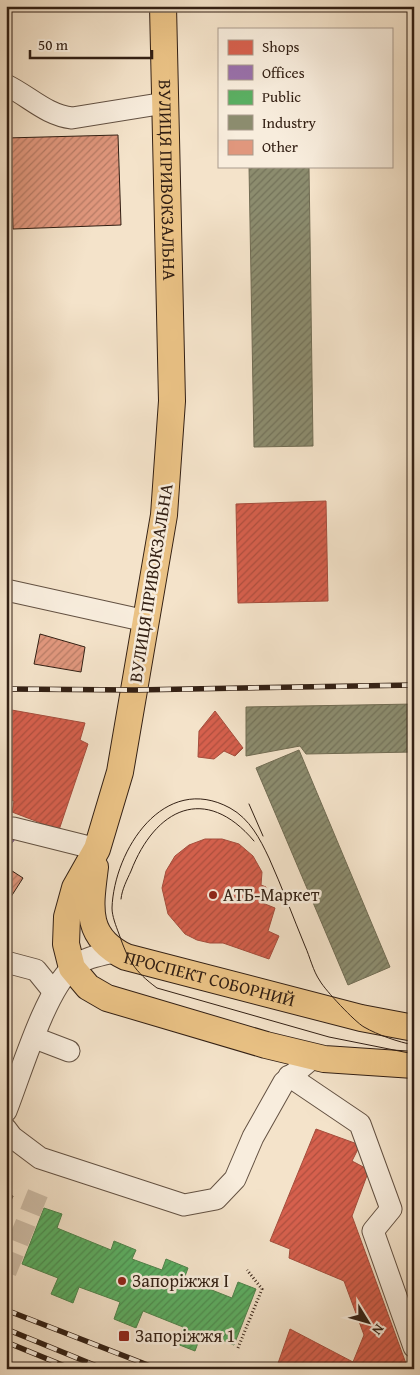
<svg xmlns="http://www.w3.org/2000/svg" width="420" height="1375" viewBox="0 0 420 1375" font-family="'Gentium Book Plus',serif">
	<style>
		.shops { fill: url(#shops-hatch); stroke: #a54d3c }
		.offices { fill: url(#offices-hatch); stroke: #7a587e }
		.public { fill: url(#public-hatch); stroke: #4e834a }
		.industry { fill: url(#industry-hatch); stroke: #716c53 }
		.building { fill: url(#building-hatch); stroke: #332014 }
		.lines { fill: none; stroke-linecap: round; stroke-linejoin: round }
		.minor-tunnel { stroke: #cdbca6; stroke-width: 21; stroke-dasharray: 21 11; stroke-linecap: butt }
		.minor-casing { stroke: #635142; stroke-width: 23 }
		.major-casing { stroke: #332014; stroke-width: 28 }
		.path { stroke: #332014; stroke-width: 3; stroke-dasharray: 1 2.5; stroke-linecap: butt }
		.minor { stroke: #f8eddd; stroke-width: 21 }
		.major { stroke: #eac285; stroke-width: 26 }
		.tram { stroke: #332014; stroke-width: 1 }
		.rail-casing { stroke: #332014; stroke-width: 5.5 }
		.rail { stroke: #f8eddd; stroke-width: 4; stroke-dasharray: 11; stroke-linecap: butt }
		.poi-dot { fill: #8f2418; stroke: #f8eddd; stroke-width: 2 }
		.labels { text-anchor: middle; stroke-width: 5; stroke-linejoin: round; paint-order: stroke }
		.street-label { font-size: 18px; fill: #332014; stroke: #f8eddd }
		.poi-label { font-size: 18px; fill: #332014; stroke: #f8eddd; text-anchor: start }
	</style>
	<defs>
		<pattern id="shops-hatch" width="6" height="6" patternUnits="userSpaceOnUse" patternTransform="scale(1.25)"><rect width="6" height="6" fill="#d6604d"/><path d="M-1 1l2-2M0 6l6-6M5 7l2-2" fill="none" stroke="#ae4f3f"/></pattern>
		<pattern id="offices-hatch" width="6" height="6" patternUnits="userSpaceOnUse" patternTransform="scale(1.25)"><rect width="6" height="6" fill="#9970ab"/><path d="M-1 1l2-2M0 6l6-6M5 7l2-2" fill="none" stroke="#7d5c8a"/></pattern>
		<pattern id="public-hatch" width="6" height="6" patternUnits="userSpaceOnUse" patternTransform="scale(1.25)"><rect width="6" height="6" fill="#5aae61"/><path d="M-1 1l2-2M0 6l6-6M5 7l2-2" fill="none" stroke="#4b8d4f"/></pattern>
		<pattern id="industry-hatch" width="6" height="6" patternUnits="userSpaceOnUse" patternTransform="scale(1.25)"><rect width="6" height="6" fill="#8c8c6e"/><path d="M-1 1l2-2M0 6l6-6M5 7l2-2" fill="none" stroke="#737259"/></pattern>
		<pattern id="building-hatch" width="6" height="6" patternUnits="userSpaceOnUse" patternTransform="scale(1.25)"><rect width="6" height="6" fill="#e0977d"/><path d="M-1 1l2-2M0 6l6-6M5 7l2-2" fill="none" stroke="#b67b65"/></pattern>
	</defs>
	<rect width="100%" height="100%" fill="#f4e3ca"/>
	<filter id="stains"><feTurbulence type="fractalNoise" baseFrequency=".004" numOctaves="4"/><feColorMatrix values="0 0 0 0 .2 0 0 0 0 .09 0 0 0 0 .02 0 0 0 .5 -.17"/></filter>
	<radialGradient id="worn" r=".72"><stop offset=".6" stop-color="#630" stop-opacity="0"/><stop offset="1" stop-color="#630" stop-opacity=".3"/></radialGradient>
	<g class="shops">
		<polygon points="326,501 328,601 238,603 236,504"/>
		<polygon points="6,709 85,723 80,740 88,744 59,830 12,812 14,801 6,799"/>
		<polygon points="215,711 243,748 235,756 224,751 214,759 198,757 199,731"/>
		<polygon points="205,839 222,839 239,844 253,856 262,872 261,885 266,887 260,902 275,908 268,931 279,936 269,959 223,943 210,943 197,940 185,934 168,914 162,888 166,871 175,856 189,845"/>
		<polygon points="414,1116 414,1139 410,1139"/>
		<polygon points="316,1129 360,1145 352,1161 369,1170 352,1216 408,1369 276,1369 290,1329 353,1362 364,1335 344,1281 289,1258 290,1249 270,1241"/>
	</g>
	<polygon class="offices" points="6,826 18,835 9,847 6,845"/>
	<polygon class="public" points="44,1208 62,1214 57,1228 111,1250 114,1241 136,1250 132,1259 162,1270 166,1259 188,1268 184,1279 232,1298 238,1282 256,1289 234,1345 202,1332 195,1351 177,1344 183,1327 143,1311 136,1328 114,1319 120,1302 79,1287 73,1303 51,1294 58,1278 22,1264"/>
	<g class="industry">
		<polygon points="249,166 309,166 313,446 254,447"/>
		<polygon points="414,704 414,752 306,754 300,746 246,756 246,707"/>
		<polygon points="299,750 390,967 348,985 256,768"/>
	</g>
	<g class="building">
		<polygon points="118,135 121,225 13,229 12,193 6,194 6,138"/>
		<polygon points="40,634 85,647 81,672 34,664"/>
		<polygon points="6,867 23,878 7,903 6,902"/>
		<polygon points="6,1194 13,1196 6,1212"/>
	</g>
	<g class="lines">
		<polyline class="minor-tunnel" points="6,1272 40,1188"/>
		<defs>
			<g id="minor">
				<path d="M6 85C29 96 46 115 72 118L165 103"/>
				<polyline points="6,590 146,621"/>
				<polyline points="13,828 97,849"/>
				<polyline points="6,962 36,970 53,991"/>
				<polyline points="35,1038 69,1051"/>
				<polyline points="289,1076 360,1124 391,1209 373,1231 414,1347"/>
				<path d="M6 1111C20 1076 45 991 72 968 83 958 100 955 114 952"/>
				<polyline points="6,1129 12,1137 40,1158 184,1205 216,1199 235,1179 253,1137 284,1082 315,1056"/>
			</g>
			<g id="major">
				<path id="s1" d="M163 6 172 401 164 515 120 772 97 849 75 888 67 917 66 944 72 968 88 987 107 998 266 1045 324 1059 414 1065"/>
				<path id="s2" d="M95 867C90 907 84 937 126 957L361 1018 414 1028"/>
			</g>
		</defs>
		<use href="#minor" class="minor-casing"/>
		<use href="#major" class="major-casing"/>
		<polyline class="path" points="238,1348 262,1289 247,1270"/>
		<use href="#minor" class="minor"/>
		<use href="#major" class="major"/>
		<g class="tram">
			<polyline points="249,804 263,836"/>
			<path d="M121 899C122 889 127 880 131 871 155 809 205 783 254 841"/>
			<path d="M414 1045C398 1042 378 1035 364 1027 355 1022 325 990 320 981 313 971 310 957 305 946 293 917 282 887 269 858 260 839 250 819 230 808 164 772 114 850 112 908 112 916 116 926 119 934 128 960 134 971 157 988L329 1037 414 1054"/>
		</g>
		<defs>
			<g id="rail">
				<polyline points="6,689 135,690 414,685"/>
				<polyline points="6,1310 158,1369"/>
				<polyline points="6,1329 104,1369"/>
				<polyline points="6,1342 72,1369"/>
				<polyline points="6,1369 7,1369"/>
			</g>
		</defs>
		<use href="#rail" class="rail-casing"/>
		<use href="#rail" class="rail"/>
	</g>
	<g class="poi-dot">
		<circle cx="213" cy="895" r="5"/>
		<circle cx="122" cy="1281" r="5"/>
		<rect x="118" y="1330" width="12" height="12" rx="2.5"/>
	</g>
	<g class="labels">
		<g class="street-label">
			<text dy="6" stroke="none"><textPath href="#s1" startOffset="174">ВУЛИЦЯ ПРИВОКЗАЛЬНА</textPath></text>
			<text transform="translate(151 583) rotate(-81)" y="6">ВУЛИЦЯ ПРИВОКЗАЛЬНА</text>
			<text dy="6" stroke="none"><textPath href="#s2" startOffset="191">ПРОСПЕКТ СОБОРНИЙ</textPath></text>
		</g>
		<g class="poi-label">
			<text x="223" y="901">АТБ-Маркет</text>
			<text x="132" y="1287">Запорiжжя I</text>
			<text x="135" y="1342">Запоріжжя 1</text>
		</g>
	</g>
	<rect width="420" height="1375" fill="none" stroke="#f4e3ca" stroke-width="25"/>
	<rect x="8" y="8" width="405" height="1360" fill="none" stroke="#332014" stroke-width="2.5"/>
	<rect x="12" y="12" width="395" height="1350" fill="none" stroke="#332014"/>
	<rect x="218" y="28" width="175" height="140" fill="#f8eddd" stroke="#a99b8d"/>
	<rect x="228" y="40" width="25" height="15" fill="#d6604d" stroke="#a99b8d"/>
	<text x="262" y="52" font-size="15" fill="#332014">Shops</text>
	<rect x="228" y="65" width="25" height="15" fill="#9970ab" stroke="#a99b8d"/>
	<text x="262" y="78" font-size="15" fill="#332014">Offices</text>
	<rect x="228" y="90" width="25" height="15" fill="#5aae61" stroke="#a99b8d"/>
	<text x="262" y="102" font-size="15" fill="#332014">Public</text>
	<rect x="228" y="115" width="25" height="15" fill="#8c8c6e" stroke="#a99b8d"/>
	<text x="262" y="128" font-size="15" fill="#332014">Industry</text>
	<rect x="228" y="140" width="25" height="15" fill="#e0977d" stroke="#a99b8d"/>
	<text x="262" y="152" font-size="15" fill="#332014">Other</text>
	<g transform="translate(368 1322) rotate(127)" stroke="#f8eddd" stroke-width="4" paint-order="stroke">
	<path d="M0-4L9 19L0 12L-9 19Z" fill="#332014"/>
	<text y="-8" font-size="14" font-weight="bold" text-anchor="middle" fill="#332014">N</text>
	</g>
	<path d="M30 50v8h122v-8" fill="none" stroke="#332014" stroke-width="2.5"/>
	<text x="38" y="50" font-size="15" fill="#332014" stroke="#f8eddd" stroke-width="4" paint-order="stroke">50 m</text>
	<rect width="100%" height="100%" filter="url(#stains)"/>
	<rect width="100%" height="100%" fill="url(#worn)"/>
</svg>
